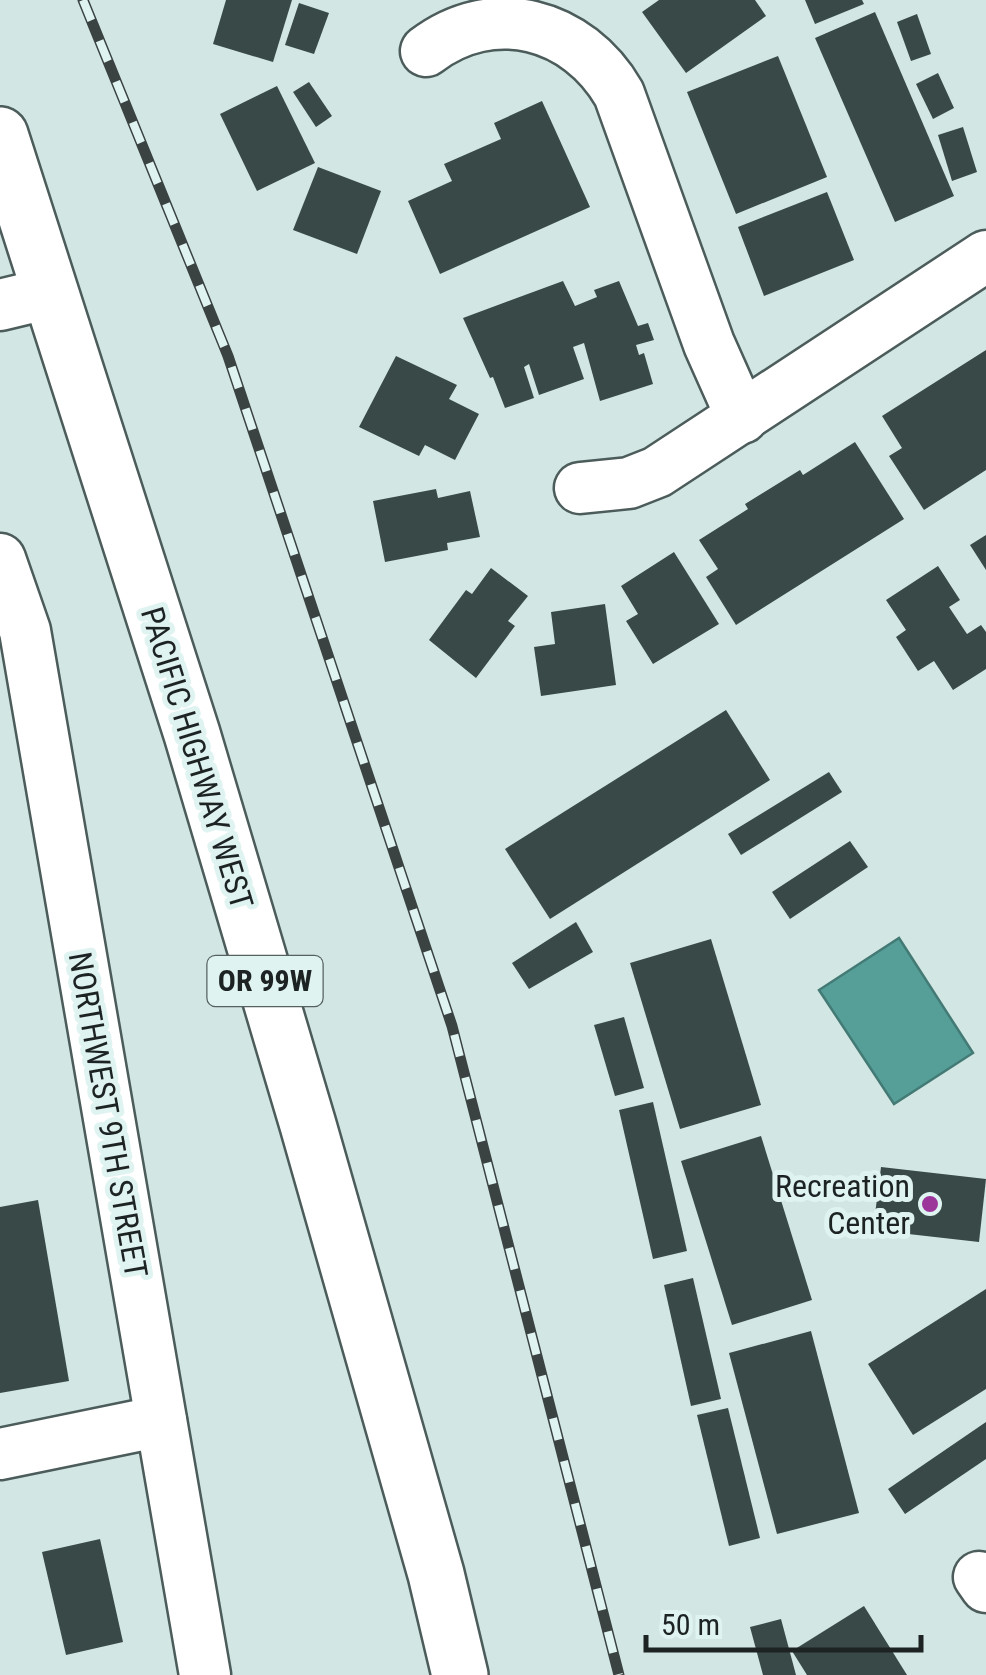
<svg xmlns="http://www.w3.org/2000/svg" width="986" height="1675" viewBox="0 0 986 1675" font-family="'Roboto Condensed',sans-serif">
	<style>
		.water { fill: #559f98; stroke: #447a75; stroke-width: 2.5 }
		.building { fill: #384947 }
		.lines { fill: none; stroke-linecap: round; stroke-linejoin: round }
		.minor-casing { stroke: #4b5c5a; stroke-width: 55 }
		.highway-casing { stroke: #4b5c5a; stroke-width: 60 }
		.minor { stroke: #fff; stroke-width: 50 }
		.highway { stroke: #fff; stroke-width: 55 }
		.rail-casing { stroke: #3a4342; stroke-width: 11 }
		.rail { stroke: #dff3f0; stroke-width: 8; stroke-dasharray: 22; stroke-linecap: butt }
		.poi-dot { fill: #9c369b; stroke: #dff3f0; stroke-width: 4 }
		.labels { text-anchor: middle; stroke-width: 10; stroke-linejoin: round; paint-order: stroke }
		.shield { fill: #dff3f0; stroke: #566160; stroke-width: 2.5 }
		.shield-label { font-size: 30px; font-weight: bold; fill: #1c2322 }
		.street-label { font-size: 32px; fill: #1c2322; stroke: #dff3f0 }
		.poi-label { font-size: 32px; fill: #1c2322; stroke: #dff3f0; text-anchor: end }
	</style>
	<rect width="100%" height="100%" fill="#d2e6e3"/>
	<polygon class="water" points="899,938 973,1053 894,1104 819,990"/>
	<g class="building">
		<polygon points="226,0 292,0 273,62 213,44"/>
		<polygon points="659,0 755,0 766,16 686,73 642,12"/>
		<polygon points="805,0 862,0 864,4 815,24"/>
		<polygon points="299,3 329,13 314,54 285,45"/>
		<polygon points="875,12 954,196 895,222 815,38"/>
		<polygon points="917,14 931,54 911,61 897,22"/>
		<polygon points="778,56 827,177 736,214 687,92"/>
		<polygon points="938,73 954,108 933,119 916,84"/>
		<polygon points="309,82 332,116 316,127 293,92"/>
		<polygon points="277,86 315,163 257,191 220,114"/>
		<polygon points="542,101 590,207 440,274 408,201 452,181 444,164 501,139 494,123"/>
		<polygon points="963,127 977,172 952,181 938,135"/>
		<polygon points="318,167 381,191 357,254 293,230"/>
		<polygon points="827,192 854,260 764,296 738,227"/>
		<polygon points="563,281 575,306 597,297 594,290 619,281 638,326 648,323 654,340 636,345 639,355 644,353 653,384 600,401 584,343 573,347 584,379 539,395 529,364 524,367 534,398 505,408 493,377 490,378 463,318"/>
		<polygon points="986,350 986,470 924,510 889,456 902,448 882,416"/>
		<polygon points="396,356 457,385 449,399 479,414 455,460 425,445 419,456 359,427"/>
		<polygon points="855,442 904,519 736,625 706,577 718,569 699,540 748,509 745,504 800,470 803,475"/>
		<polygon points="436,489 438,498 470,491 480,537 447,543 448,550 385,562 373,501"/>
		<polygon points="986,535 986,570 970,545"/>
		<polygon points="674,552 719,624 653,664 626,621 638,614 621,586"/>
		<polygon points="938,566 960,600 949,607 967,634 981,625 986,632 986,669 953,690 934,661 918,671 896,637 906,630 886,600"/>
		<polygon points="491,568 528,596 508,621 515,626 476,678 429,640 466,590 472,594"/>
		<polygon points="605,604 616,685 541,696 534,647 555,644 551,612"/>
		<polygon points="726,710 770,780 550,919 505,849"/>
		<polygon points="829,772 842,792 741,855 728,834"/>
		<polygon points="850,841 868,867 790,919 772,892"/>
		<polygon points="576,922 593,952 529,989 512,963"/>
		<polygon points="711,939 761,1105 680,1129 630,963"/>
		<polygon points="624,1017 644,1088 615,1096 594,1025"/>
		<polygon points="653,1102 687,1251 653,1259 619,1110"/>
		<polygon points="761,1136 812,1300 732,1325 681,1161"/>
		<polygon points="881,1167 986,1179 979,1242 873,1230"/>
		<polygon points="38,1200 69,1381 0,1393 0,1207"/>
		<polygon points="693,1278 721,1399 691,1406 664,1285"/>
		<polygon points="986,1289 986,1389 913,1435 868,1364"/>
		<polygon points="811,1331 859,1513 777,1534 729,1353"/>
		<polygon points="728,1408 760,1538 729,1546 697,1415"/>
		<polygon points="986,1422 986,1459 905,1514 888,1489"/>
		<polygon points="100,1539 123,1642 66,1655 42,1552"/>
		<polygon points="864,1606 907,1675 807,1675 792,1651"/>
		<polygon points="781,1619 796,1675 763,1675 750,1627"/>
	</g>
	<g class="lines">
		<defs>
			<g id="minor">
				<path d="M426 51C493 0 578 23 619 94L709 344 742 418"/>
				<polyline points="0,305 50,293"/>
				<polyline points="580,488 629,483 657,472 986,256"/>
				<polyline points="0,559 25,631 205,1675"/>
				<polyline points="0,1454 161,1421"/>
				<polyline points="979,1577 986,1587"/>
			</g>
			<polyline id="highway" points="0,135 192,734 308,1125 436,1574 460,1675"/>
		</defs>
		<use href="#minor" class="minor-casing"/>
		<use href="#highway" class="highway-casing"/>
		<use href="#minor" class="minor"/>
		<use href="#highway" class="highway"/>
		<defs>
			<polyline id="rail" points="83,0 228,356 452,1026 619,1675"/>
		</defs>
		<use href="#rail" class="rail-casing"/>
		<use href="#rail" class="rail"/>
	</g>
	<circle class="poi-dot" cx="930" cy="1204" r="10"/>
	<g class="labels">
		<rect class="shield" x="207.5" y="956" width="115" height="50" rx="8"/>
		<g class="shield-label">
			<text x="265" y="991">OR 99W</text>
		</g>
		<g class="street-label">
			<text transform="translate(197 758) rotate(73)" y="11">PACIFIC HIGHWAY WEST</text>
			<text transform="translate(108 1115) rotate(80)" y="11">NORTHWEST 9TH STREET</text>
		</g>
		<g class="poi-label">
			<text x="910" y="1197">Recreation<tspan x="910" dy="37">Center</tspan></text>
		</g>
	</g>
	<path d="M646 1635v15h275v-15" fill="none" stroke="#1c2322" stroke-width="5"/>
	<text x="661" y="1635" font-size="30" fill="#1c2322" stroke="#dff3f0" stroke-width="8" paint-order="stroke">50 m</text>
</svg>
